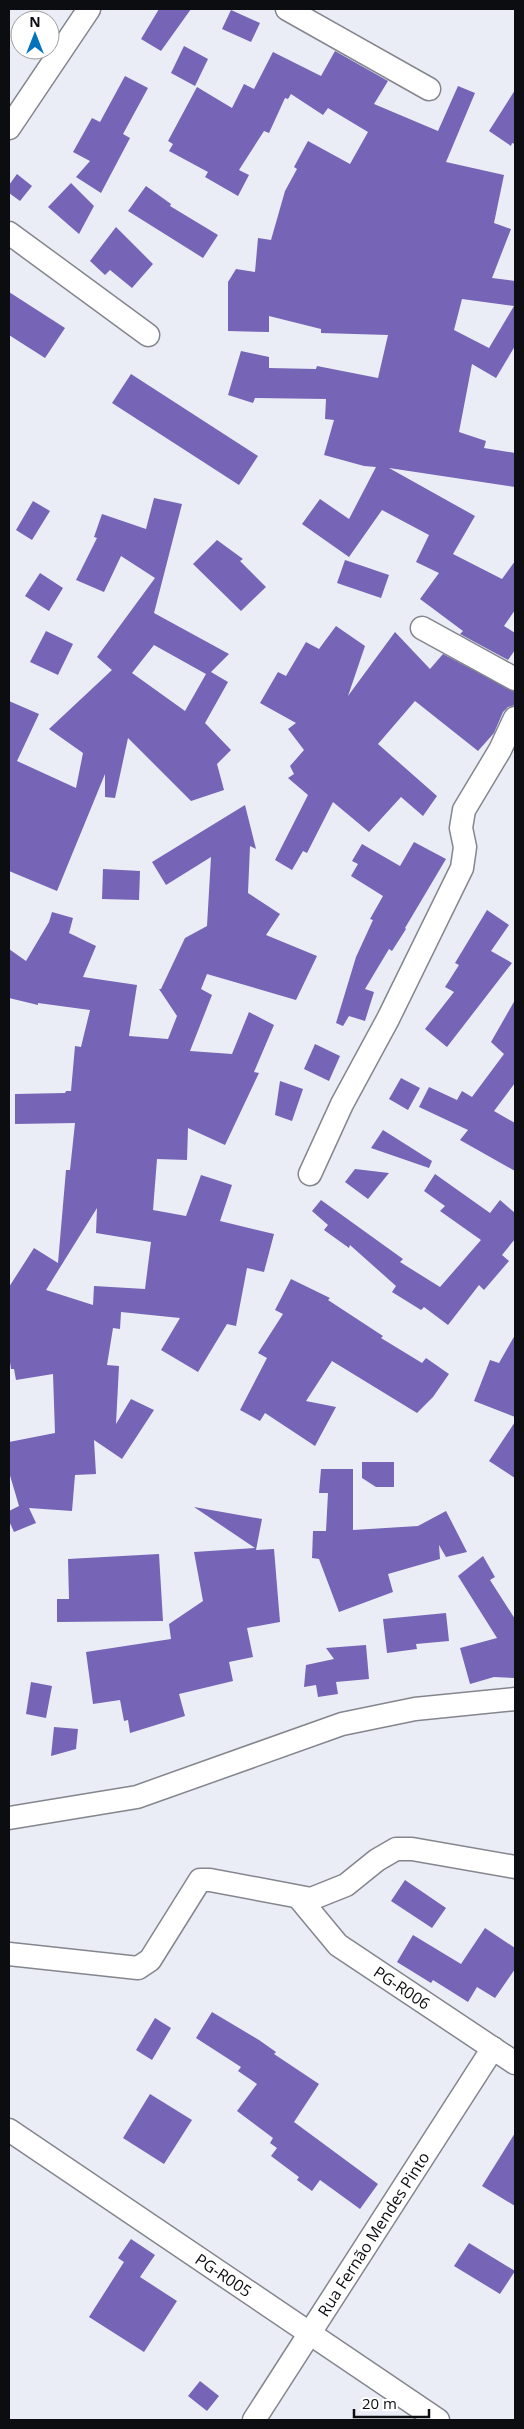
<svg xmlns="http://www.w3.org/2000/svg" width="524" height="2429" viewBox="0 0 524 2429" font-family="'Open Sans',sans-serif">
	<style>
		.building { fill: #7664b6; fill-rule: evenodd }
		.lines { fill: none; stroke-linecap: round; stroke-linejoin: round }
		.minor-casing { stroke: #84868e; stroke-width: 25 }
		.minor { stroke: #fff; stroke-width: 22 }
		.labels { text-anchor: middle; stroke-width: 4.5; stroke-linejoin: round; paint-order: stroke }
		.street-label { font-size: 16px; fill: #0c0d10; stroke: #fff }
	</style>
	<rect width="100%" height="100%" fill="#eaedf5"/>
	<g class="building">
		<polygon points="159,9 191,9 161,51 141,39"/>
		<polygon points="231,10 260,23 251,42 222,29"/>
		<polygon points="184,46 208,59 195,86 171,73"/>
		<path d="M335 51 388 81 374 104 438 131 458 86 475 93 446 162 504 175 494 223 511 229 492 278 515 281V346L496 378 472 364 459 432 486 441 484 448 515 453V487L389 468 475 516 453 554 502 579 515 561V610L504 626 515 633V650L508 660 460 634 463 631 420 599 439 573 416 562 429 535 382 510 349 557 302 524 320 499 349 519 376 467 364 466 324 455 334 420 325 419 326 399 255 398 253 403 228 395 241 351 269 357V368L316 369 317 366 378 378 388 335 321 333V329L269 316V332L228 331V282L236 269 255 272 258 238 271 240 285 191 297 169 294 167 308 141 350 164 368 132 328 108 323 115 291 94 288 99 285 98 269 133 264 131 239 170 249 175 238 196 205 177 208 172 169 151 173 144 168 141 197 87 232 108 244 84 254 89 273 52 321 76ZM462 299 514 306 489 348 454 330Z"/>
		<polygon points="125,76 148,88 123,134 130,138 101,193 76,177 90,161 73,152 92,118 100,122"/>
		<polygon points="515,90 515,144 512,143 511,146 489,131"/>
		<polygon points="17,174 32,186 20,201 9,193 9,185"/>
		<polygon points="71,183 94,206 79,234 48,207"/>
		<polygon points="146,186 171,204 170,206 218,235 203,258 128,211"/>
		<polygon points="116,227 153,264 132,288 110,270 105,275 90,261"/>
		<polygon points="9,292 65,328 45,358 9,335"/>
		<polygon points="131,374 258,456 239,485 112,403"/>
		<path d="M154 498 182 504 154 613 229 654 211 672 228 682 205 723 231 750 217 764 224 790 191 801 128 738 115 798 105 797V774L57 891 9 871V701L39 714 17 761 76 788 83 753 49 729 112 670 97 657 155 578 121 556 104 592 76 580 97 538 94 537 102 514 146 529ZM154 645 206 674 185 711 132 673Z"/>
		<polygon points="33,501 50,511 32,540 16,530"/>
		<polygon points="217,540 243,559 240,561 266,587 241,611 193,564"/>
		<polygon points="345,560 389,575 381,598 337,583"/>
		<polygon points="40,573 63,588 49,611 25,596"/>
		<polygon points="336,626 365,646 348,696 395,632 430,669 443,654 515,692 515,705 508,707 503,712 494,733 478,751 415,701 378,744 437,796 423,816 401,797 369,832 333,802 307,853 303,851 292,870 275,860 308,795 288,778 294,774 290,766 304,750 288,729 296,723 260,703 278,672 286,676 306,642 319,649"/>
		<polygon points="46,631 73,644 58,675 30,662"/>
		<path d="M245 805 256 849 250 846 248 893 280 914 266 935 317 956 296 1000 207 974 201 989 212 995 190 1051 232 1054 249 1012 274 1025 254 1072 259 1073 225 1145 188 1128 187 1160 157 1159 153 1210 186 1216 201 1175 232 1185 220 1221 274 1234 264 1272 247 1268 236 1326 227 1324 198 1372 161 1350 180 1318 121 1312 120 1329 113 1328 107 1365 119 1366 116 1424 131 1399 154 1410 122 1459 94 1440 96 1474 75 1475 72 1511 29 1508 36 1523 14 1532 9 1521V1511L19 1506 9 1472V1442L55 1433 53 1374 16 1380 14 1369H11L9 1355V1287L34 1248 58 1263 66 1170H70L75 1123 15 1124V1094L65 1093 66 1091H71L75 1046 81 1047 90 1010 38 1003V1005L9 998V949L26 961 49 922 52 912 73 918 69 933 96 946 83 977 137 985 129 1036 168 1039 177 1016 159 989H161L185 938 207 926 211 857 166 885 152 862ZM97 1208 96 1233 151 1242 145 1289 94 1286 93 1305 46 1290Z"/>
		<polygon points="414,842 446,859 405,928 406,929 392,951 389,949 365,989 374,992 365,1021 349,1016 343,1026 336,1023 356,957 373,920 370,919 383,896 351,876 358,864 352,861 362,844 400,866"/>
		<polygon points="103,869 140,871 139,900 102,899"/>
		<polygon points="487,910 509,925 491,951 512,963 447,1047 425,1029 454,992 445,987 459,965 455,963"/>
		<polygon points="515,1000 515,1083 494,1111 515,1123 515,1171 460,1140 468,1130 419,1107 429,1087 457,1100 462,1091 472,1097 504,1054 491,1042"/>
		<polygon points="315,1044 340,1056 329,1081 304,1069"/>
		<polygon points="401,1078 420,1088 408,1110 389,1099"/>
		<polygon points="280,1081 303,1089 292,1121 275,1115"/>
		<polygon points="383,1130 432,1161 429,1168 371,1148"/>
		<polygon points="355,1169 389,1173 368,1199 345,1182"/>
		<polygon points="435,1174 490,1213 500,1200 515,1213 515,1239 502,1255 509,1261 484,1290 479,1285 448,1325 424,1307 421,1310 392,1292 396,1286 350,1245 349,1248 324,1230 328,1225 312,1211 321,1200 403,1259 400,1262 440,1287 481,1240 440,1211 445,1206 424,1191"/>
		<polygon points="291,1279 330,1298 328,1300 383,1336 381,1338 422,1363 426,1358 449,1374 433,1397 417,1413 332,1361 306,1401 336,1407 315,1446 265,1413 260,1421 240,1410 267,1358 258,1353 283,1314 275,1310"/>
		<polygon points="515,1335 515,1417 474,1401 490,1360 499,1363"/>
		<polygon points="515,1422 515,1478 489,1461"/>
		<polygon points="362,1462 394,1462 394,1487 376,1487 362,1478"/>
		<polygon points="321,1469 353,1469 353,1530 418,1526 446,1511 467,1552 446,1557 439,1545 440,1559 388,1574 393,1592 339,1612 319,1559 312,1558 313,1531 326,1531 328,1493 319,1493"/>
		<polygon points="194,1507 262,1519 256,1550 274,1549 280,1622 247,1628 253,1657 229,1662 233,1681 179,1694 185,1716 130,1733 128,1720 124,1721 120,1700 93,1704 86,1652 171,1639 169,1624 203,1601 194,1552 255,1548"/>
		<polygon points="159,1554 163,1621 57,1622 57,1599 69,1599 68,1559"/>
		<polygon points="483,1556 495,1577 490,1580 515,1619 515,1678 494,1677 470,1684 460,1648 497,1638 458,1576"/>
		<polygon points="446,1613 449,1641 416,1644 417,1649 387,1653 383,1619"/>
		<polygon points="366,1645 369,1679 336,1682 338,1694 318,1697 316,1685 304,1687 306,1665 334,1659 326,1648"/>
		<polygon points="31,1682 52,1686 46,1718 26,1714"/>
		<polygon points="54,1727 78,1729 76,1749 51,1756"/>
		<polygon points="405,1880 446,1908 432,1928 391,1901"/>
		<polygon points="485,1928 515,1948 515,1969 495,1998 477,1987 468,2002 433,1980 431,1983 397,1962 413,1935 461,1964"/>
		<polygon points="212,2012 259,2040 276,2052 274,2054 319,2084 294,2122 378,2184 360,2209 320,2180 312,2191 297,2180 299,2177 271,2156 277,2148 270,2143 273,2138 237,2111 257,2084 238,2071 241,2067 196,2038"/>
		<polygon points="155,2018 171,2028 152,2060 136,2050"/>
		<polygon points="150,2094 192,2120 164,2164 123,2138"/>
		<polygon points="515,2133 515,2206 482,2186"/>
		<polygon points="131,2239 155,2255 140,2277 177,2301 144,2352 89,2317 124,2262 118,2258"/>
		<polygon points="469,2243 515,2271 500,2294 454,2266"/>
		<polygon points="200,2381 219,2396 207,2411 188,2396"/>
	</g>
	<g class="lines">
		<defs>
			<g id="minor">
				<polyline points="287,9 429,89"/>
				<polyline points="9,128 89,9"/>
				<polyline points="9,233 148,335"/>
				<polyline points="422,628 515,679"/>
				<polyline points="310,1174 342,1104 388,1019 462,868 465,847 461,828 464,810 500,750 515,718"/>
				<polyline points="9,1818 137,1797 342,1724 415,1709 515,1699"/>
				<path id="s1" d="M299 1898 338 1945 515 2063"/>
				<polyline points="9,1954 138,1968 150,1960 200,1880 210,1880 311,1899 346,1885 377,1860 396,1849 412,1849 515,1867"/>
				<path id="s2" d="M9 2130 438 2420"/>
				<path id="s3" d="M254 2420 493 2048"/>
			</g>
		</defs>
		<use href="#minor" class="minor-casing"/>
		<use href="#minor" class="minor"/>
	</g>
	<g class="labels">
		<g class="street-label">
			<text dy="6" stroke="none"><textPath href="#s1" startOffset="138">PG-R006</textPath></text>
			<text dy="6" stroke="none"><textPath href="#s3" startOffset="221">Rua Fernão Mendes Pinto</textPath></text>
			<text dy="6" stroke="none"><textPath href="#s2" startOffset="259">PG-R005</textPath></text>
		</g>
	</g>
	<rect width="524" height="2429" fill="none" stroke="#0c0d10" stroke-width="20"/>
	<g transform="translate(35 35)"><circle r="24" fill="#ffffff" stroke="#9e9e9f"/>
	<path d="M0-4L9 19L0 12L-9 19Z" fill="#0373bd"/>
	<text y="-8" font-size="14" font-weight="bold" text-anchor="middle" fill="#0c0d10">N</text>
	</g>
	<path d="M354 2409v8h75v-8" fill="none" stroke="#0c0d10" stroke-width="2.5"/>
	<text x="362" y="2409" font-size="15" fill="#0c0d10" stroke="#ffffff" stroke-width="4" paint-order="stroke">20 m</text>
</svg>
